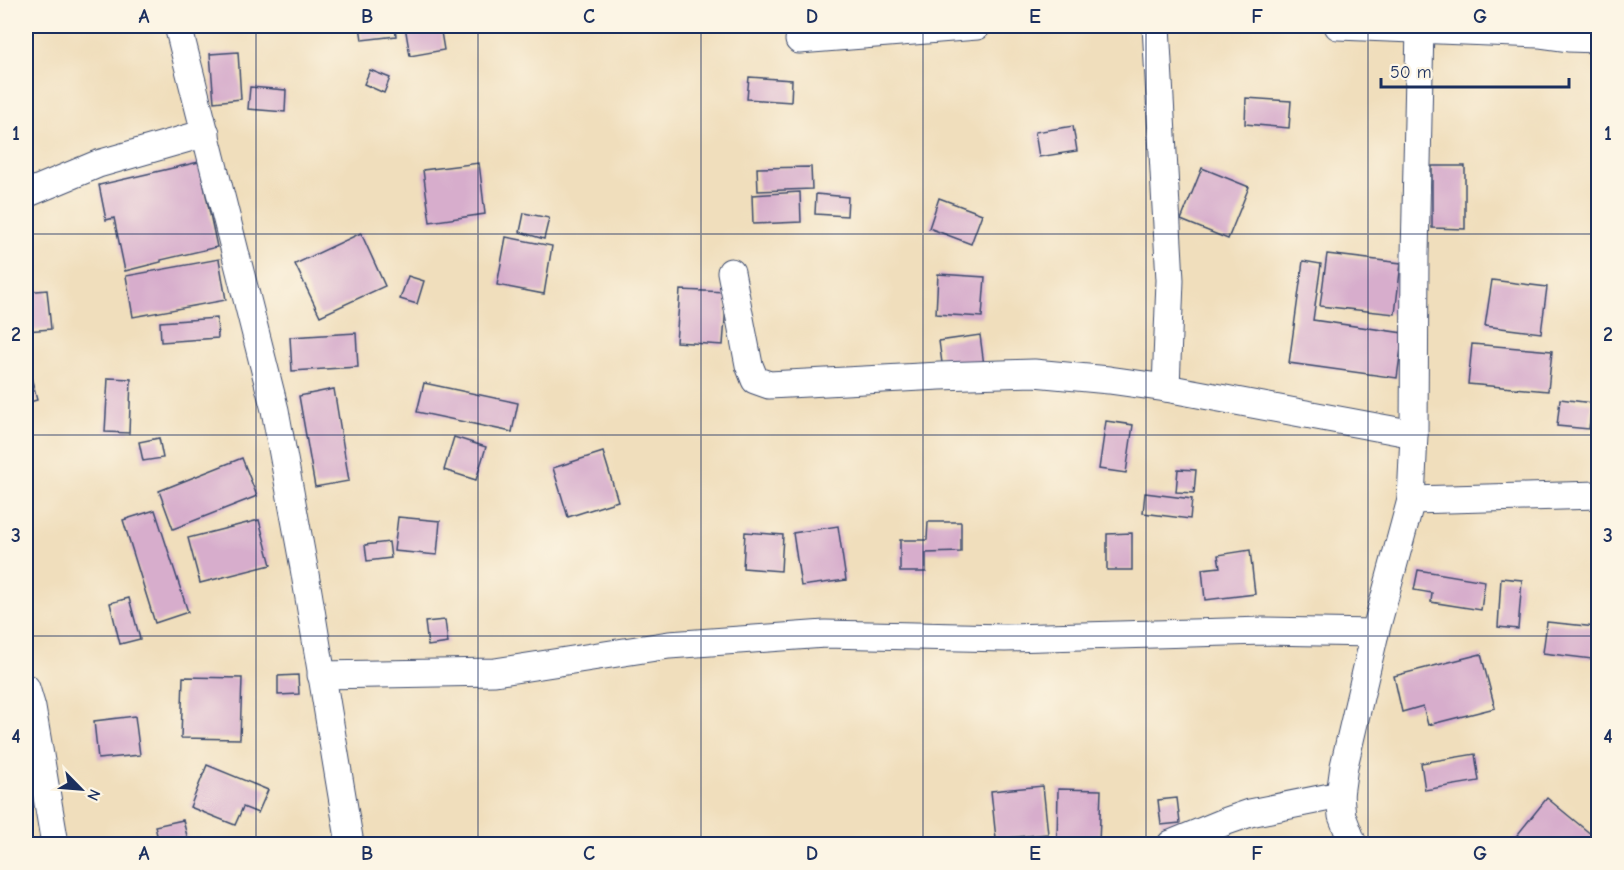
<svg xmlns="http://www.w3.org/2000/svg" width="1624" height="870" viewBox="0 0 1624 870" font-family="'Comic Neue',sans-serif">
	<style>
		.building { fill: #d7adcc }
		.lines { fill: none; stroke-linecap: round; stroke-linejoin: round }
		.street-casing { stroke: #3b496c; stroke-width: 29 }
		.street { stroke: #fff; stroke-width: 27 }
		.grid { fill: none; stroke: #1b2f5e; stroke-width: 1.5; stroke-opacity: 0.55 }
		.neatline { fill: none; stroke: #1b2f5e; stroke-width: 2 }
		.grid-label { font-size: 20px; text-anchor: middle; font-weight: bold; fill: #1b2f5e }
	</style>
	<rect width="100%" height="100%" fill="#fcf5e5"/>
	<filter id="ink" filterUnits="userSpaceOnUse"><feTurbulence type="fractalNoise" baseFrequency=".0167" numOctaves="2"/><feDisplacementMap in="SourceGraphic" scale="12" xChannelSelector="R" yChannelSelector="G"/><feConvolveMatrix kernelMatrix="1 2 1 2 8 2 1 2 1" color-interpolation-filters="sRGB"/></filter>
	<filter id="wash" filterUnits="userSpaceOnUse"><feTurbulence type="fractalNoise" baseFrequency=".008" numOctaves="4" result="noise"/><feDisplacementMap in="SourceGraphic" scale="24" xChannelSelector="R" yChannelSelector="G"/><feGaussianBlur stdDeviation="1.35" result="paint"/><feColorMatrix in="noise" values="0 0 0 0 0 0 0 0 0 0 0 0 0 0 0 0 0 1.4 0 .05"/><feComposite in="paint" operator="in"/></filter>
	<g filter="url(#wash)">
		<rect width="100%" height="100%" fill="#f0debc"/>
		<g id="blocks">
			<g class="building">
				<polygon points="360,26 395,26 396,36 362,40"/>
				<polygon points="405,26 440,26 444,50 410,56"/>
				<polygon points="238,52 241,99 214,102 210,54"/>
				<polygon points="370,70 390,78 384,93 364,84"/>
				<polygon points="749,77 792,80 791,102 747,99"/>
				<polygon points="250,87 286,90 285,112 248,109"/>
				<polygon points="1246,98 1291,101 1289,128 1245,124"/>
				<polygon points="1073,126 1077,151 1039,157 1035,132"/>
				<polygon points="199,162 217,247 161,260 161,262 125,271 114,218 106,220 99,185"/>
				<polygon points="479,163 485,214 430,222 423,170"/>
				<polygon points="1432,166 1465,166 1465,229 1432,228"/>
				<polygon points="811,167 812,189 758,191 757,168"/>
				<polygon points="1202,168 1249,187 1228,239 1181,220"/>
				<polygon points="800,192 801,222 753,224 752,195"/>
				<polygon points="816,194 848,197 847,216 815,214"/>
				<polygon points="939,198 982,214 971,244 929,228"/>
				<polygon points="524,213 549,218 544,239 520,232"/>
				<polygon points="361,233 385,286 320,316 295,264"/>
				<polygon points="506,237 552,246 544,294 497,285"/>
				<polygon points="1327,254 1401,263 1395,314 1320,306"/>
				<polygon points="219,259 226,300 133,317 126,276"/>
				<polygon points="1303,261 1321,264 1313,320 1403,333 1397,378 1289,363"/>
				<polygon points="938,274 985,277 982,317 936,314"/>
				<polygon points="408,276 424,281 417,304 400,299"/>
				<polygon points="1492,280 1547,287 1541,333 1485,326"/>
				<polygon points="47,290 51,329 26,331 26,292"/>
				<polygon points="680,290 727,292 723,345 676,342"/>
				<polygon points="217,318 218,338 161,342 160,322"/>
				<polygon points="356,333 358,367 292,371 290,337"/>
				<polygon points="980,335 985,373 944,378 939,341"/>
				<polygon points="1472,344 1552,351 1548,391 1468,384"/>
				<polygon points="26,358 37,400 26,403"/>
				<polygon points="108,378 131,379 129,433 105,432"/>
				<polygon points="424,383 518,403 512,432 417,412"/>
				<polygon points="334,389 349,481 315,487 299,396"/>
				<polygon points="1560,399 1592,403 1589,429 1557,426"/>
				<polygon points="1106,421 1133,425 1126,473 1099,469"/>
				<polygon points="454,437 486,447 476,480 444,470"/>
				<polygon points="159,438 163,458 143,461 139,442"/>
				<polygon points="603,452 618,501 568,517 553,468"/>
				<polygon points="242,458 257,496 173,529 159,491"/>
				<polygon points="1178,469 1196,470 1194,493 1176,492"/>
				<polygon points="1145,493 1192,499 1190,519 1143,513"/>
				<polygon points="155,510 188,612 155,623 123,520"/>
				<polygon points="398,517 440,521 437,555 394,551"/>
				<polygon points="259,520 271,565 200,583 188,538"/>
				<polygon points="928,522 961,522 961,552 926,553 926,572 900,572 900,540 927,540"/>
				<polygon points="838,526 846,580 801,586 793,533"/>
				<polygon points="745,532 783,535 781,571 743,568"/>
				<polygon points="1132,533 1132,570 1107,570 1107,534"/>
				<polygon points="389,542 391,558 367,561 365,545"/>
				<polygon points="1250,550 1255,594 1205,600 1202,569 1220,567 1218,555"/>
				<polygon points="1418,570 1485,581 1481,610 1431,602 1432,593 1414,590"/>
				<polygon points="1501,578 1522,580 1518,629 1498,627"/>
				<polygon points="129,598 140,639 120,644 110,603"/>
				<polygon points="445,620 448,643 428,646 425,622"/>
				<polygon points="1547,622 1596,627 1592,659 1543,653"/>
				<polygon points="1481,654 1495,708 1428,725 1423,706 1402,712 1394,676"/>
				<polygon points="298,675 299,694 278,695 278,676"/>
				<polygon points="183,677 242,678 240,739 181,738"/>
				<polygon points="135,716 140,755 98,759 94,721"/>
				<polygon points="1475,754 1479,781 1425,790 1421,763"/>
				<polygon points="207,765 268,790 258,813 243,807 235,825 190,807"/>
				<polygon points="1043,786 1048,834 996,839 991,791"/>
				<polygon points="1058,789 1101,790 1099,844 1057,844"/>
				<polygon points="1177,798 1180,823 1161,825 1158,800"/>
				<polygon points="1547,798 1598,840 1598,844 1510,844"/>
				<polygon points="183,820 189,844 159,844 155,826"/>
			</g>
		</g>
	</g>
	<g filter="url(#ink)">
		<use href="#blocks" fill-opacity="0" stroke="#3b496c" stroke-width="1.5"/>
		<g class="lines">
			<defs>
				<g id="street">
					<polyline points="178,26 275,410 304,568 350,844"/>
					<polyline points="1156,26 1170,280 1166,388"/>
					<polyline points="1338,26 1539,34 1568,38 1598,39"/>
					<polyline points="799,40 977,26"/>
					<polyline points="26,194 98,164 206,133"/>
					<polyline points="731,272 749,365 755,380 769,385 940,376 1034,373 1109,380 1166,388 1414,434"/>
					<polyline points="1411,500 1598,495"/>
					<polyline points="321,675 495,672 669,645 825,634 1005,638 1264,631 1375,633"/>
					<polyline points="26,688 32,708 55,844"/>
					<polyline points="1171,844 1227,821 1250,813 1340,795"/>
					<polyline points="1353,844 1342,816 1340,795 1344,766 1375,633 1411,500 1414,434 1415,255 1420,28"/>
				</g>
			</defs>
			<use href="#street" class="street-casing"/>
			<use href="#street" class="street"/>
		</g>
	</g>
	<path class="grid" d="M256 26V844M478 26V844M701 26V844M923 26V844M1146 26V844M1368 26V844M26 234H1598M26 435H1598M26 636H1598"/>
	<rect width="1624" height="870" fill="none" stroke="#fcf5e5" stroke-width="66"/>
	<g transform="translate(81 789) rotate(115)" stroke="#fcf5e5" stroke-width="4.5" paint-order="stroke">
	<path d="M0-4.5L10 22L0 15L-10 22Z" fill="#1b2f5e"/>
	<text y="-9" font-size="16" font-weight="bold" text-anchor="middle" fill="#1b2f5e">N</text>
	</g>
	<path d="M1381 78v9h188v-9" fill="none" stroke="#1b2f5e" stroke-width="3"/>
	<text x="1390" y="78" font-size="18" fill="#1b2f5e" stroke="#fcf5e5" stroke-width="4.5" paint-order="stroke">50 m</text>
	<rect x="33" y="33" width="1558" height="804" class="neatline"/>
	<g class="grid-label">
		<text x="144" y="23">A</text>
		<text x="367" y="23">B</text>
		<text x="589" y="23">C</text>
		<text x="812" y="23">D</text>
		<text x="1035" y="23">E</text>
		<text x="1257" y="23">F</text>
		<text x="1480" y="23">G</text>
		<text x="16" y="140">1</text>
		<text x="1608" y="140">1</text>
		<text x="16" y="341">2</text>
		<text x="1608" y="341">2</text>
		<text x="16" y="542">3</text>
		<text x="1608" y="542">3</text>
		<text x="16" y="743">4</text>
		<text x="1608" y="743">4</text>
		<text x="144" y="860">A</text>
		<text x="367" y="860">B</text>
		<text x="589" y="860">C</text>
		<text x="812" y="860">D</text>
		<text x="1035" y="860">E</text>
		<text x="1257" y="860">F</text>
		<text x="1480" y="860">G</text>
	</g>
</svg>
